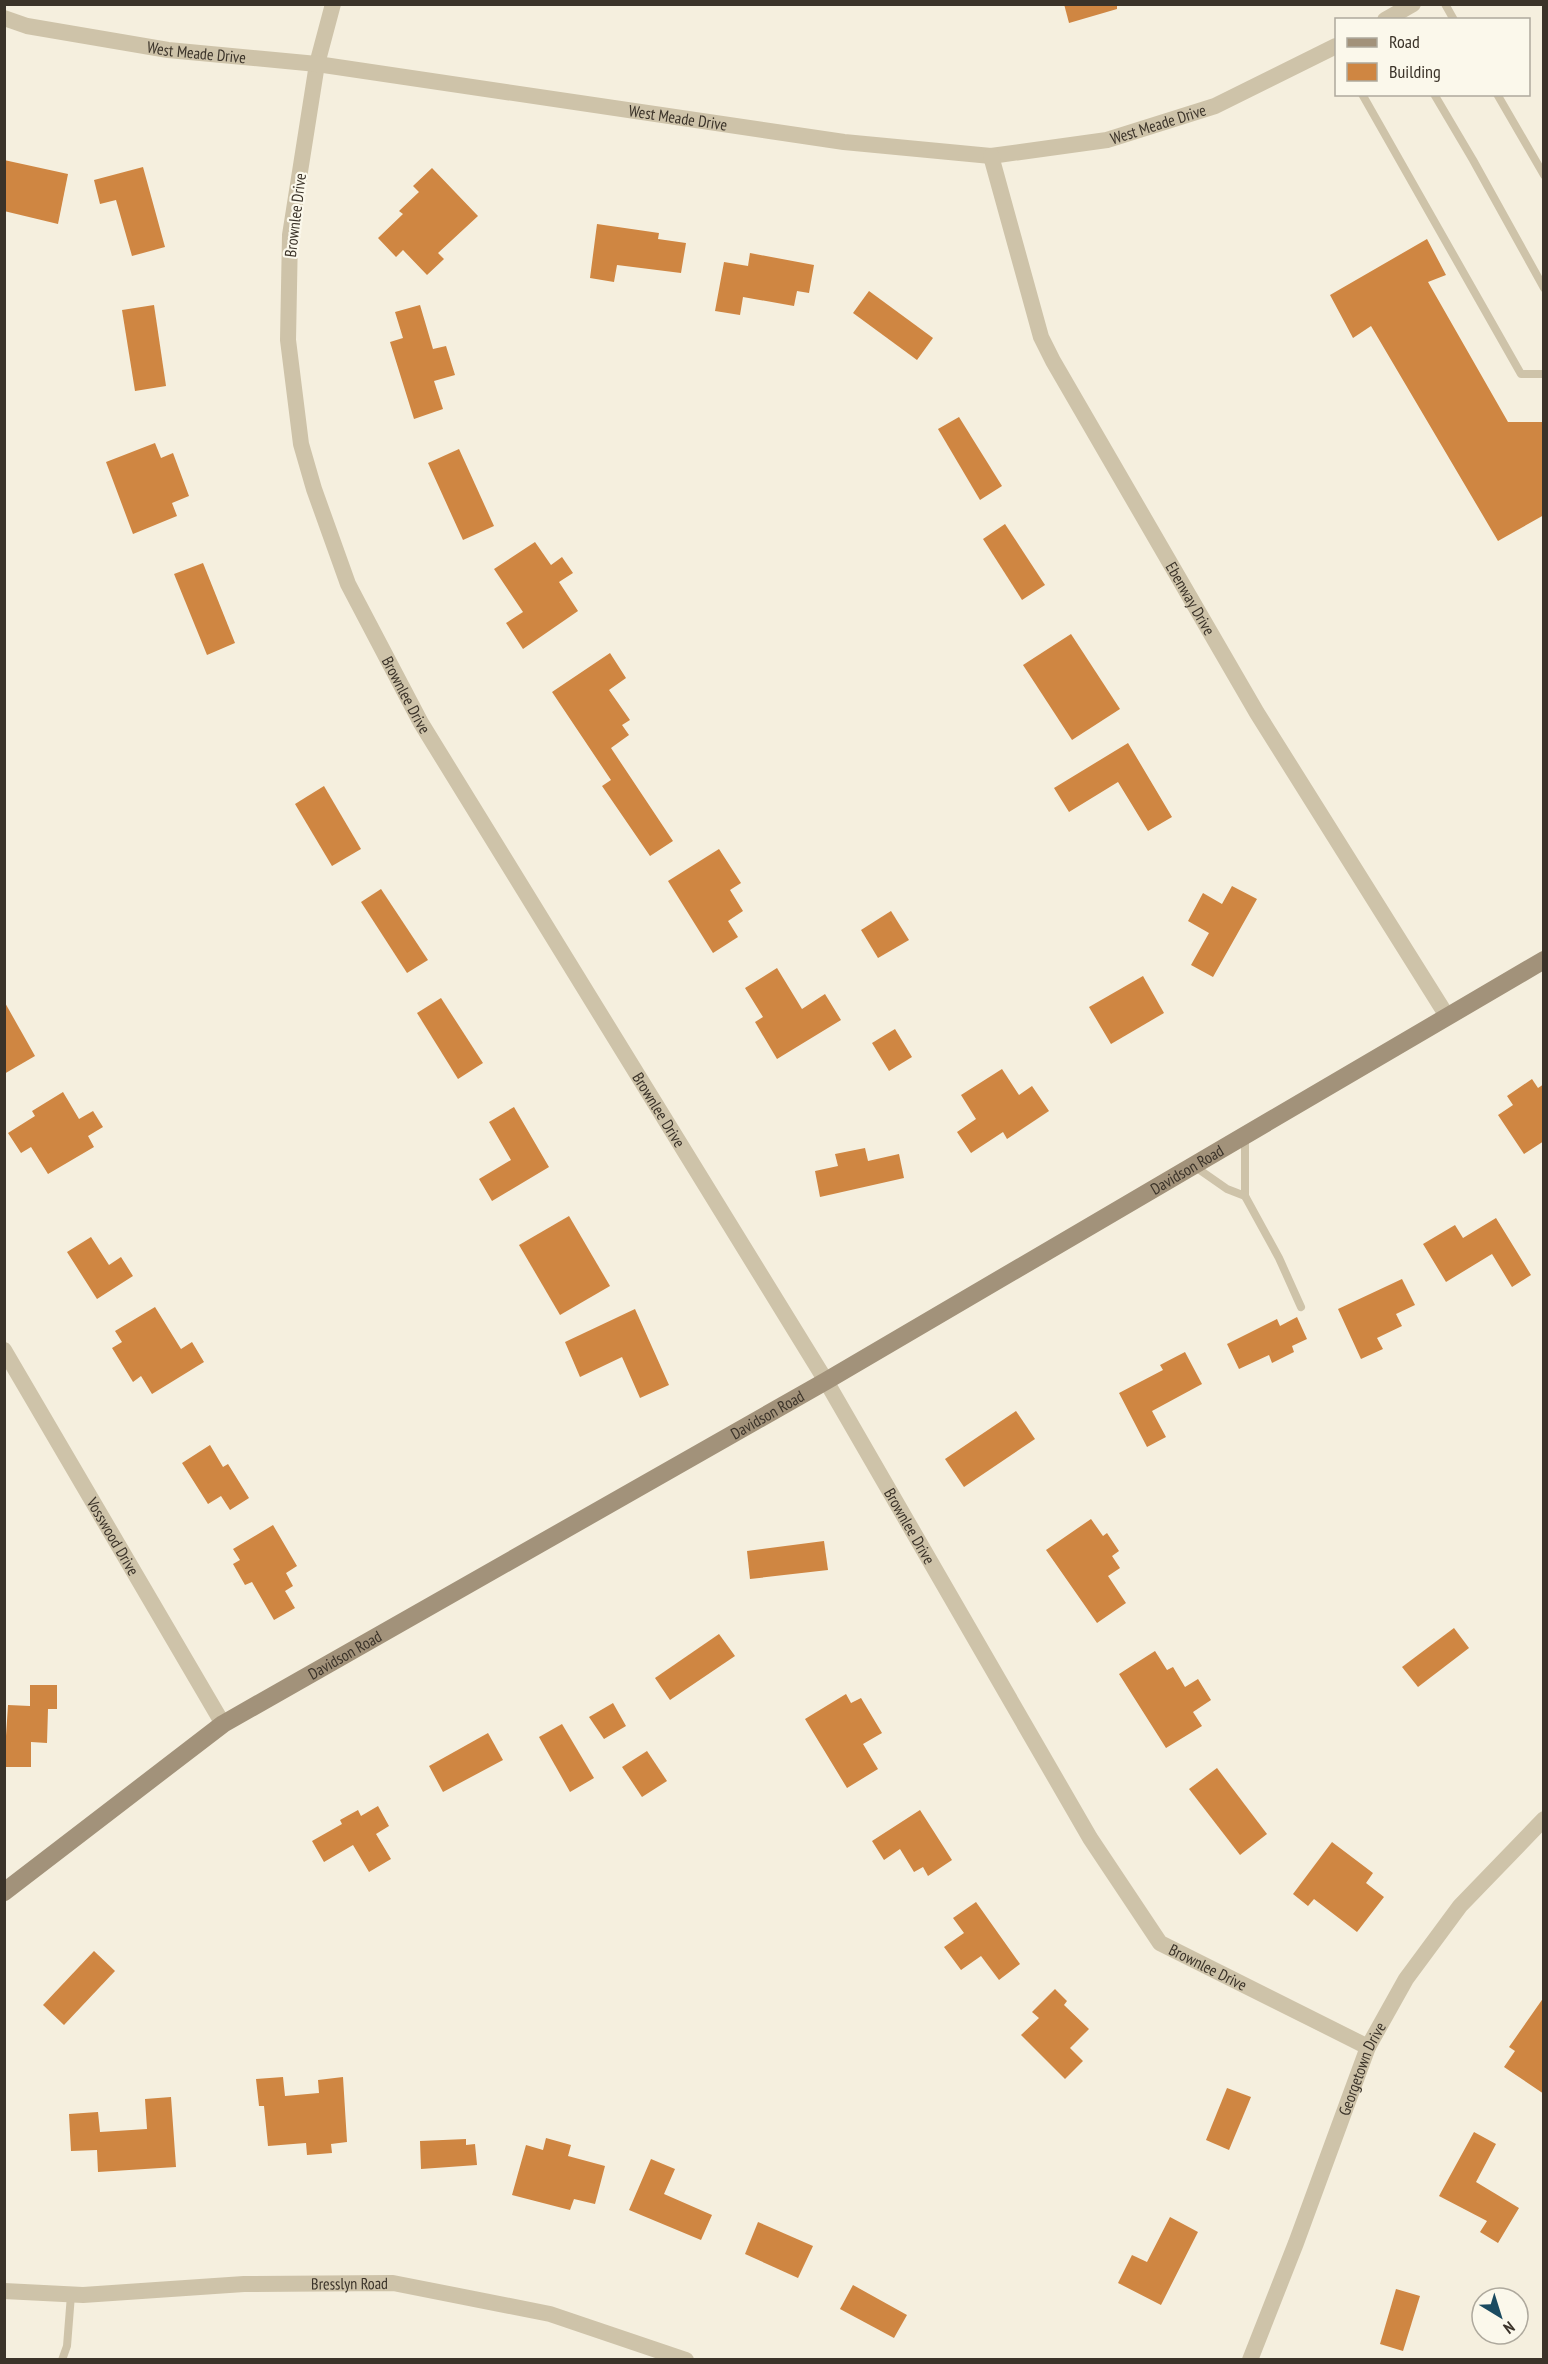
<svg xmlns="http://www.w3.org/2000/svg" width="1548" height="2364" viewBox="0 0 1548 2364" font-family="'PT Sans Narrow',sans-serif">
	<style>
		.building { fill: #cf8642 }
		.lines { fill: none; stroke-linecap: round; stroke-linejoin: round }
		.lane { stroke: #cec3a9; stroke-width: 8 }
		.street { stroke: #cec3a9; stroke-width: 16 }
		.secondary { stroke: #a2927a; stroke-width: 18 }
		.labels { text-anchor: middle; stroke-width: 4.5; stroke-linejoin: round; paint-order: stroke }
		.street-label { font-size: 16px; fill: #3b3329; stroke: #fbf8eb }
	</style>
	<rect width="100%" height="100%" fill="#f5efde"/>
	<g class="building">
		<polygon points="1064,4 1117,4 1117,9 1069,23"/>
		<polygon points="4,160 68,174 58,224 4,211"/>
		<polygon points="143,167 165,247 132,256 116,200 100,204 94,180"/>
		<polygon points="432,168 478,216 438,253 444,259 427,275 403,250 396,257 378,238 403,214 399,211 419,192 413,186"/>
		<polygon points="597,224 659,233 658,239 686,243 681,273 617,265 614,282 590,278"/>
		<polygon points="1427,239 1446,275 1428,282 1508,422 1544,422 1544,515 1498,541 1371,326 1353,338 1330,295"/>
		<polygon points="750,253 814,265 809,293 797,291 794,306 743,297 740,315 715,311 724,262 748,266"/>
		<polygon points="869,291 933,338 917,360 853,313"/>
		<polygon points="154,305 166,386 135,391 122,310"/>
		<polygon points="420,305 433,349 446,346 455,375 434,381 443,409 414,419 390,342 403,338 395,312"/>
		<polygon points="959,417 1002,486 980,500 938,429"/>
		<polygon points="155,443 161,458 173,453 189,496 172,503 177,516 133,534 106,462"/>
		<polygon points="459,449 494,526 463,540 428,463"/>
		<polygon points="1005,524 1045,585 1022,600 983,539"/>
		<polygon points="535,542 551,565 562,557 573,573 559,582 578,611 523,649 506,623 523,612 494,569"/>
		<polygon points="203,563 235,643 207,655 174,574"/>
		<polygon points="1071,634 1120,709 1072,740 1023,665"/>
		<polygon points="610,653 626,678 609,690 630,720 622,725 629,735 611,748 673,841 650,856 602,786 611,780 552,692"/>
		<polygon points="1128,743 1172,817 1148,831 1118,782 1069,812 1054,788"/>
		<polygon points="324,786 361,849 332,866 295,804"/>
		<polygon points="719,849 741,883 730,890 743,911 728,921 738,937 713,953 668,881"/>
		<polygon points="1232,886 1257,899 1213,977 1191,965 1209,933 1188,921 1203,893 1222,904"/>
		<polygon points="381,889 428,960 407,973 361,902"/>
		<polygon points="891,911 909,940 878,958 861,930"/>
		<polygon points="777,968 802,1009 825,994 841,1020 777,1059 755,1022 763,1017 745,988"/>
		<polygon points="1143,976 1164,1013 1111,1044 1089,1007"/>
		<polygon points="441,998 483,1063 458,1079 417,1013"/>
		<polygon points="4,1001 35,1056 4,1074"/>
		<polygon points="895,1029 912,1057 889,1071 872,1043"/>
		<polygon points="1002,1069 1019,1095 1032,1086 1049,1111 1007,1139 1003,1132 971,1153 957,1132 976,1119 961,1095"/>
		<polygon points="1532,1079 1538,1088 1544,1084 1544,1141 1524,1154 1498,1115 1513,1105 1507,1096"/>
		<polygon points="63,1092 79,1119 93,1111 103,1127 88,1136 94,1147 48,1174 31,1147 21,1153 8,1133 35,1116 32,1111"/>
		<polygon points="514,1107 549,1167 492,1201 479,1179 511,1160 489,1122"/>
		<polygon points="865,1148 868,1161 899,1154 904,1178 820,1197 815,1171 838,1166 835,1154"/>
		<polygon points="569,1216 610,1286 560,1315 519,1245"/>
		<polygon points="1496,1218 1531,1275 1512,1287 1492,1254 1446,1282 1423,1244 1455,1225 1463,1238"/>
		<polygon points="91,1237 109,1265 121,1257 133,1276 97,1299 67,1252"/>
		<polygon points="1402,1279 1415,1305 1396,1314 1402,1326 1377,1338 1383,1349 1361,1359 1338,1309"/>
		<polygon points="155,1307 181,1349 192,1342 204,1362 152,1394 141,1376 133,1382 112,1348 122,1342 115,1331"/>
		<polygon points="635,1309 669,1385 640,1398 622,1357 580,1377 565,1342"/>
		<polygon points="1297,1317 1307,1339 1292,1346 1294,1352 1272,1363 1269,1355 1239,1369 1227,1344 1277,1319 1280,1326"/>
		<polygon points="1185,1352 1202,1384 1152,1411 1166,1437 1147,1447 1119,1393 1163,1370 1160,1365"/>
		<polygon points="1016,1411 1035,1439 964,1487 945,1459"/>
		<polygon points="210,1445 223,1467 228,1464 249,1498 230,1510 221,1496 208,1504 182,1463"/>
		<polygon points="1091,1519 1103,1536 1107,1533 1119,1551 1112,1556 1120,1568 1108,1576 1126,1603 1097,1623 1046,1550"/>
		<polygon points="273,1525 297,1566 286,1573 293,1586 285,1591 295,1608 274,1620 252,1582 245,1585 233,1564 240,1560 233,1549"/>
		<polygon points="824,1541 828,1570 750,1579 747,1551"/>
		<polygon points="1454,1628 1469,1648 1418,1687 1402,1667"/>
		<polygon points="719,1634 735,1656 670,1700 655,1678"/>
		<polygon points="1155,1651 1167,1670 1173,1667 1185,1687 1198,1679 1211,1700 1193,1712 1202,1726 1166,1748 1119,1674"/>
		<polygon points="30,1685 57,1685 57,1709 48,1709 47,1743 31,1742 31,1767 4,1767 8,1705 30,1706"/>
		<polygon points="846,1694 851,1703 861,1698 882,1733 863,1744 878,1769 847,1788 805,1719"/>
		<polygon points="613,1703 626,1726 604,1739 589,1717"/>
		<polygon points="562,1724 594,1778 570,1792 539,1737"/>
		<polygon points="488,1733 503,1760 443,1792 429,1766"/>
		<polygon points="647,1751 667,1781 642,1797 622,1767"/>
		<polygon points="1217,1768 1267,1834 1240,1855 1189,1789"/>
		<polygon points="378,1806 389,1826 376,1834 391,1859 369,1872 353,1845 324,1862 312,1841 342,1824 340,1820 358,1810 361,1816"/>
		<polygon points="920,1810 952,1860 928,1876 923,1867 914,1872 900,1849 884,1860 872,1841"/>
		<polygon points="1332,1842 1373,1873 1366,1883 1384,1897 1357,1932 1314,1899 1308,1906 1293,1894"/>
		<polygon points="976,1902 1020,1964 999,1980 981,1956 961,1970 944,1947 964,1933 953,1918"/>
		<polygon points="94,1951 115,1971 64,2025 43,2005"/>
		<polygon points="1055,1989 1067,2001 1064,2005 1089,2029 1070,2048 1083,2061 1065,2079 1021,2035 1039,2018 1032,2012"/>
		<polygon points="1544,1997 1544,2094 1504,2067 1515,2051 1509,2047"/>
		<polygon points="283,2077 285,2096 319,2093 318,2080 343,2077 347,2142 331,2144 332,2153 307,2155 306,2143 268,2146 264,2106 259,2106 256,2079"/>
		<polygon points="1227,2088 1251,2097 1229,2150 1206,2140"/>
		<polygon points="171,2097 176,2167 98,2172 97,2150 71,2151 69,2114 98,2112 100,2132 147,2129 145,2099"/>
		<polygon points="1474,2132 1496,2144 1476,2182 1519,2208 1498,2243 1480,2232 1487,2221 1439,2196"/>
		<polygon points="546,2138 571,2145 568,2156 605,2166 595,2204 574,2199 570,2210 512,2195 526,2145 543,2150"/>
		<polygon points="466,2139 466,2145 475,2144 477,2165 421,2169 420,2141"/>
		<polygon points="651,2159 675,2169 664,2194 712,2215 701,2240 629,2210"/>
		<polygon points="1170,2217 1198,2232 1161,2305 1118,2283 1132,2255 1147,2262"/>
		<polygon points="758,2222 813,2246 798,2278 745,2254"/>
		<polygon points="853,2285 907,2315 894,2338 840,2309"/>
		<polygon points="1396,2289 1420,2296 1403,2351 1380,2344"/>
	</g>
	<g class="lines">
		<g class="lane">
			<polyline points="1445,4 1454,20"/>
			<polyline points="1362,94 1521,374 1544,374"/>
			<polyline points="1434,94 1473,160 1544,288"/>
			<polyline points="1497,94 1544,175"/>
			<polyline points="1245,1135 1245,1196 1279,1258 1301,1307"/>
			<polyline points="1194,1166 1227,1189 1245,1196"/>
			<polyline points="62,2360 67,2346 71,2295"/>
		</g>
		<g class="street">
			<path id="s1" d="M333 4 317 64 290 235 288 340 301 444 314 489 348 584 421 723 826 1381 1090 1838 1160 1943 1368 2047"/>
			<path id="s2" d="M4 18 27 26 168 50 317 64 844 142 991 156 1107 140 1215 106 1336 46"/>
			<polyline points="1385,20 1413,4"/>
			<path id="s3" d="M991 156 1041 337 1053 361 1257 713 1447 1016"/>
			<path id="s4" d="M4 1350 223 1724"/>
			<path id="s5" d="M4 2291 83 2295 244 2284 393 2283 550 2314 686 2360"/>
			<path id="s6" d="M1250 2360 1296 2243 1368 2047 1406 1979 1460 1906 1544 1819"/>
		</g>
		<path class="secondary" id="s7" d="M4 1892 223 1724 826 1381 1544 960"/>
	</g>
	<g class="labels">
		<g class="street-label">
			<text dy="6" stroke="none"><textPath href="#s2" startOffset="196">West Meade Drive</textPath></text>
			<text dy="6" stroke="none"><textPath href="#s2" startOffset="682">West Meade Drive</textPath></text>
			<text dy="6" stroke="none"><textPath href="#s2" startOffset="1168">West Meade Drive</textPath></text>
			<text transform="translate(295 215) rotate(-83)" y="6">Brownlee Drive</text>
			<text dy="6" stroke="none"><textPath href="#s3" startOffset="489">Ebenway Drive</textPath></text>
			<text dy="6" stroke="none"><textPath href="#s1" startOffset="718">Brownlee Drive</textPath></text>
			<text dy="6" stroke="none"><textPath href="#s1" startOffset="1204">Brownlee Drive</textPath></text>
			<text dy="6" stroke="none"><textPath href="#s7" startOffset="1388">Davidson Road</textPath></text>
			<text dy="6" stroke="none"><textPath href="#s7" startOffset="902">Davidson Road</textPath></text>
			<text dy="6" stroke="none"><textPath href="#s1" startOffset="1690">Brownlee Drive</textPath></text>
			<text dy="6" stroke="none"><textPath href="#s4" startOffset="216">Vosswood Drive</textPath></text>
			<text dy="6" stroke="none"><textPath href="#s7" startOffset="416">Davidson Road</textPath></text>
			<text dy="6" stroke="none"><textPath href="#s1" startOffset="2230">Brownlee Drive</textPath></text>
			<text dy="6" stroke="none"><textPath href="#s6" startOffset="312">Georgetown Drive</textPath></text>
			<text dy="6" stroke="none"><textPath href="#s5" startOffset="346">Bresslyn Road</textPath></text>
		</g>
	</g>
	<rect width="1548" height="2364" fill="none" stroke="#3b3329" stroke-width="12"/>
	<rect x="1335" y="18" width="195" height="78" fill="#fbf8eb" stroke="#aea99d" stroke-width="1.5"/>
	<rect x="1347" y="38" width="30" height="9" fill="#a2927a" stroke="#aea99d" stroke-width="1.5"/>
	<text x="1389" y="48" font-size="18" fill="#3b3329">Road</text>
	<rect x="1347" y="63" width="30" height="18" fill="#cf8642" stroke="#aea99d" stroke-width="1.5"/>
	<text x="1389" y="78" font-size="18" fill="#3b3329">Building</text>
	<g transform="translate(1500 2316) rotate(142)"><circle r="28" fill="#fbf8eb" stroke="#aea99d" stroke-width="1.5"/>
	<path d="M0-4.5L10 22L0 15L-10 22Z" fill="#1b4b60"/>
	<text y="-9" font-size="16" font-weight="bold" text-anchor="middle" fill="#3b3329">N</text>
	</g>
</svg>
